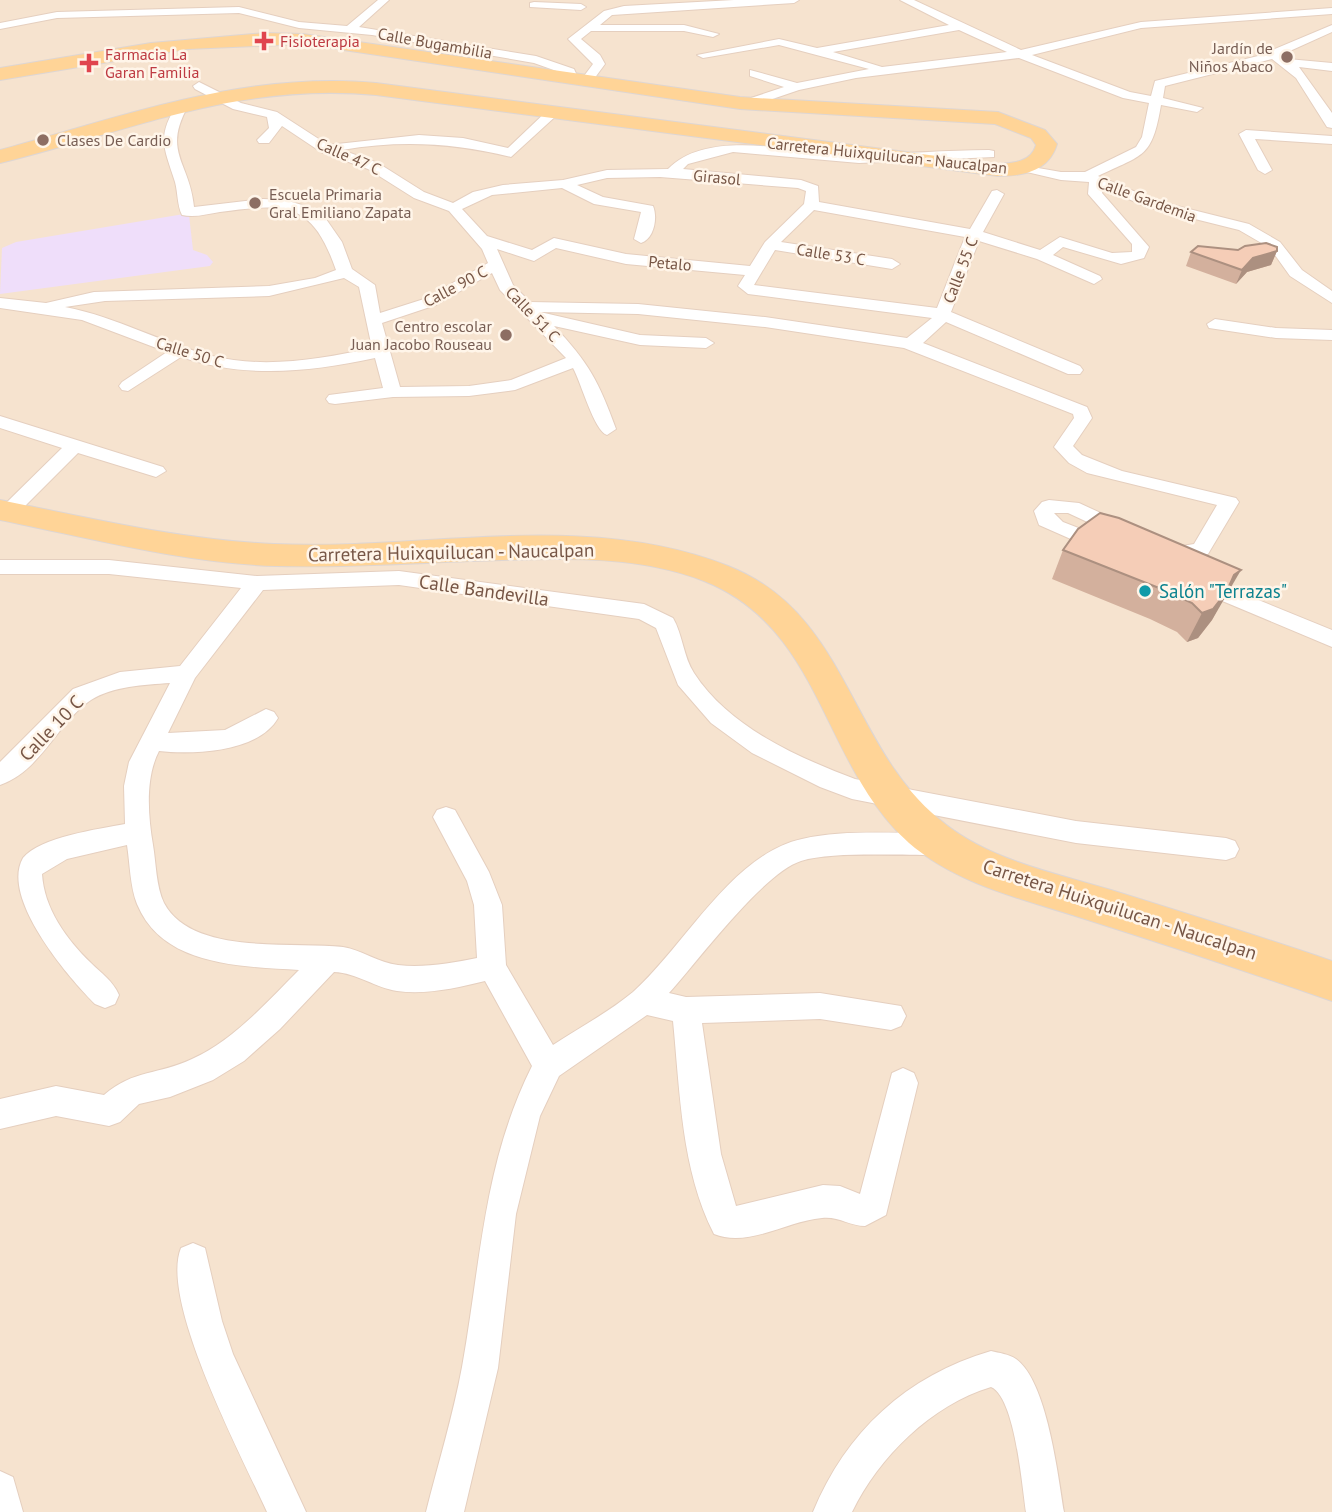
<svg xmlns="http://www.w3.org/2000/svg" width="1332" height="1512" viewBox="0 0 1332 1512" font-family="'PT Sans',sans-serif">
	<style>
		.residential { fill: #f6e3cf }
		.education { fill: #efdefa }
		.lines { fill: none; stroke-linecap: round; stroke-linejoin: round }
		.minor-casing { stroke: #e5cfbf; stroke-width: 2 }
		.primary-casing { stroke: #ded6d3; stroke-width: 2 }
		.minor { fill: #fff; fill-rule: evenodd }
		.primary { fill: #ffd497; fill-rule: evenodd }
		.wall { fill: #d3b09d }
		.shaded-wall { fill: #ac9080 }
		.building { fill: #f5cdb7; stroke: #ac9080; stroke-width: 2 }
		.health-dot { fill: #e0444e; stroke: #fff5e9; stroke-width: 2.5 }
		.education-dot { fill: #8d6e63; stroke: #fff5e9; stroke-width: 2.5 }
		.culture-dot { fill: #0f9aa8; stroke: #fff5e9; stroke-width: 2.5 }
		.labels { text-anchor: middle; stroke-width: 5; stroke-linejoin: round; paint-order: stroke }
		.far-health-label { font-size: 16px; fill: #be3a42; stroke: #fff5e9; text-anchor: start }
		.far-street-label { font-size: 16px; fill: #775646; stroke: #fff5e9 }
		.far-education-label { font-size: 16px; fill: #785e54; stroke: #fff5e9; text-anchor: end }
		.street-label { font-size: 19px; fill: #775646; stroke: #fff5e9 }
		.culture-label { font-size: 19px; fill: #0d838f; stroke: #fff5e9; text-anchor: start }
	</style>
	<rect width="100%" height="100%" fill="#fef2e1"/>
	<rect class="residential" x="0" y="0" width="1332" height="1512"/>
	<polygon class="education" points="184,214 189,215 193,250 207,255 213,262 210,266 0,294 2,248 16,242"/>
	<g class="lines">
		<defs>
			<g id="minor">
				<polygon points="378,0 389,0 359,27 536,56 574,69 578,78 568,81 565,74 534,63 372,35 299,28 239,13 57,18 0,29 0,23 57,12 239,7 299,22 347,26"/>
				<polygon points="734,0 799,0 794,3 612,15 600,25 684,25 719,34 713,37 684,31 591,31 581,39 600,55 605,64 591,83 581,80 593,64 568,39 604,11 624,6"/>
				<path d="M900 0H914L1021 50 1141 22 1332 8V14L1141 28 1032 55 1130 92 1151 96 1155 81 1258 56 1332 25V32L1281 55 1288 59 1332 63V71L1299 67 1332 113V128L1327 127 1296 78 1272 59 1165 86 1163 98 1203 108 1197 112 1161 105C1152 158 1144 154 1098 176L1157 201 1249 224 1280 242 1302 270 1332 291V303L1290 276 1270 248 1239 230 1147 207 1103 188 1102 193 1149 247 1144 258 1121 264 1063 247 1053 255 1100 276 1102 279 1094 284 1037 259 979 241 951 312 1080 366 1083 370 1080 374H1068L946 322 923 343 1087 407 1092 418 1073 446 1082 455 1122 471 1236 498 1239 502 1208 554 1182 560 1158 554 1155 549 1165 542 1182 546 1194 544 1217 505 1087 473 1069 463 1054 447 1074 418 1073 414 904 348 765 327 638 314 540 312 640 335 706 338 714 343 706 348 640 345 554 326C589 363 599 382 616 429L607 435C594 431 581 382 573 368L515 390 469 396 393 397 335 404 329 403 326 399 329 395 383 388 375 358C309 372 246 379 181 357L128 391 122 390 119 386 122 382 167 352 82 320 0 308V298L46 303 94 292 269 286 315 278 336 270C312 201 286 203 220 212 208 214 194 218 182 215 177 205 178 193 175 182 164 147 156 137 178 103L182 102 188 106C162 153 190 162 194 207L263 199 285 200 309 207 326 219 342 242 352 269 375 285 380 313 424 299 488 263 482 249 449 211 414 198 368 169 321 152 282 126 269 143H259L257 140 269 128 267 117 233 109 195 89 193 86 199 82 241 103 277 112 328 145 419 135 463 138 508 148 549 109H557V115L511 157C454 143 401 140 342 150L378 163 424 192 453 203 473 192 503 185 563 180 607 170 668 169C711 125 805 156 860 155 903 154 946 150 989 150L994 151V157L859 163 733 152 688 164 683 169 801 180 818 186 819 202 970 229 992 191 997 190 1004 194 983 232 1040 250 1060 237 1112 253 1132 252V244L1088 194 1089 182 1061 180 1014 169 1021 165 1061 172H1085L1136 147 1142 137 1149 103 1123 98 1019 58 856 78 799 90 749 107 743 103 745 100 784 87 750 76V70L797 83 869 69 779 45 703 58 697 55 779 39 817 48 949 25ZM959 30 1007 52 882 67 833 52ZM660 177 798 188 806 191 804 204 765 242 750 266 626 254 554 238 532 250 487 236 462 209 492 195 562 188 594 204 641 212 634 239 641 243C654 239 658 218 653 206L603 197 577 185 607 178ZM814 210 965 237 937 308 754 285 775 250 892 269 900 264 892 259 781 242ZM556 248 626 264 745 275 738 286 748 294 932 318 907 338 765 317 638 304 530 302 513 285 497 249 534 261ZM492 273 500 290 566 358 511 380 469 386 400 387 382 323 436 305ZM344 278 359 287 372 348C321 359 265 369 212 356 162 343 117 317 65 307L105 301 269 296Z"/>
				<polygon points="534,2 581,4 586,7 581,10 530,7 530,3"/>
				<polygon points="1246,130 1332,136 1332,144 1255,139 1272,170 1265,174 1258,170 1239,134"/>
				<polygon points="1215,319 1276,328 1332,330 1332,340 1276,338 1209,328 1207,324"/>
				<polygon points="0,416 163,467 166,471 156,477 78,453 16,515 2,515 2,507 62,448 0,428"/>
				<polygon points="1049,500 1079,503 1129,526 1132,531 1122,538 1068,513 1054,513 1063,522 1112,541 1115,546 1112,551 1098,551 1039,525 1034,511 1042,502"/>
				<path d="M0 560H109L257 576 399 571 644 604 673 618C683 635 683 656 694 673 729 727 797 757 855 779L1076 821 1226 838 1235 841 1239 849 1235 857 1226 860 1076 843 852 799 820 787 752 753 711 723 678 685 656 628 639 619 399 585 263 590 195 678 168 733 225 730 266 709 274 712 278 718C259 752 193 755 159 751 145 778 148 816 153 845 156 862 156 887 164 903 192 956 293 941 343 947 362 950 379 963 398 965 424 968 452 963 477 958L474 905 467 881 433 817 437 810 446 807 455 810 489 872 502 905 506 965 553 1045C579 1028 609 1012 633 992 684 947 732 854 802 839 846 829 896 834 941 833L950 836 954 844 950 852 941 855C904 856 834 851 801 861 763 873 698 961 669 993L686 997 820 993 901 1006 906 1016 901 1026 891 1030 820 1019 702 1023 721 1154 736 1206 823 1185 840 1186 860 1194 892 1073 903 1068 914 1073 918 1083 886 1215 865 1226C850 1226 838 1216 822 1218 787 1221 748 1248 714 1234 681 1170 680 1091 673 1021L647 1015 559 1076 540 1116 516 1214 498 1368 464 1512H426C438 1464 453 1416 462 1367 481 1262 483 1164 532 1066L485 981C457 988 426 995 397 991 376 988 357 973 334 972L280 1029 244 1061 213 1080 170 1097 139 1104 120 1122 109 1126 56 1116 0 1129V1099L56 1086 104 1095C134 1069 159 1075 192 1059 234 1040 267 1002 299 970 241 966 163 967 137 904 130 887 130 864 127 845L67 859 42 874C44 908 66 939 91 963 101 973 113 981 119 995L115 1004 105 1008 95 1004C69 978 0 898 23 858 40 837 99 829 125 824L124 786 129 762 170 683C144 685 113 686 91 700 57 723 41 771 0 785V762L73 689 120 672 180 666 241 588 109 574H0Z"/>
				<polygon points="1197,575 1332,630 1332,647 1189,587 1186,582 1189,577"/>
				<path d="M193 1243 205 1248 222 1321 233 1354 306 1512H267C243 1458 159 1301 181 1248Z"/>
				<path d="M991 1351C999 1353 1009 1354 1016 1359 1047 1381 1058 1475 1064 1512H1026C1022 1486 1015 1397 991 1387 931 1405 879 1457 852 1512H813C846 1432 906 1376 991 1351Z"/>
				<polygon points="0,1471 13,1477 23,1512 0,1512"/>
			</g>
			<g id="primary">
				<path d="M264 33 303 34 740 97 998 112 1045 130 1057 144C1049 171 1024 176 998 176L376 95C237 82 131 131 0 163V150C125 116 244 71 376 83L998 164C1014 163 1031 162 1036 145L1031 138 995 124 740 109 303 44 188 49 0 80V68L151 43Z"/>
				<path d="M0 500C90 518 181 540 274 544 423 551 583 509 728 566 848 613 848 744 939 819 987 860 1052 872 1111 890 1185 913 1259 936 1332 961V1001C1251 973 1170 946 1088 920 1027 900 959 886 909 843 821 764 824 629 704 581 640 556 569 558 502 560 427 562 351 568 276 566 183 563 90 538 0 520Z"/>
			</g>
		</defs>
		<use href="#minor" class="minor-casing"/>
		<use href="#primary" class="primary-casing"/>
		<use href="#minor" class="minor"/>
		<use href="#primary" class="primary"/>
	</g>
	<g class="wall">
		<polygon points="1238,250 1277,251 1271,265 1247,272 1236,284 1186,266 1191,252"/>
		<polygon points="1063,550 1225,599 1222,601 1212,620 1198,638 1187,642 1177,632 1150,619 1052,579"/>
	</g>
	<g class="shaded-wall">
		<polygon points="1277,251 1271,265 1247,272 1236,284 1242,270 1253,258"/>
		<polygon points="1241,570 1212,620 1198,638 1187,642 1202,613 1234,575"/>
	</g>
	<g class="building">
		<polygon points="1266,243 1277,247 1277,251 1253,258 1242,270 1191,252 1198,246 1238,250 1245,246"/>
		<polygon points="1100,513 1119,518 1241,570 1234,575 1227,591 1213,609 1202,613 1192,603 1164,590 1063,550 1078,529"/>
	</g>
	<g class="health-dot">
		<path d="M260.5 30.5h7v7h7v7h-7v7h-7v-7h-7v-7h7z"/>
		<path d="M85.5 52.5h7v7h7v7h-7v7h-7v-7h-7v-7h7z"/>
	</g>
	<g class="education-dot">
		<circle cx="1287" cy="57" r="7"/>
		<circle cx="43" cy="140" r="7"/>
		<circle cx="255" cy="203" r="7"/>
		<circle cx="506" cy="335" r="7"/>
	</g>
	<circle class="culture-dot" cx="1145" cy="591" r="7"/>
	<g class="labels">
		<g class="far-health-label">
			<text x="280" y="47">Fisioterapia</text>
			<text x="105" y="60">Farmacia La<tspan x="105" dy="18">Garan Familia</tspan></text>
		</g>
		<g class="far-street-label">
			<text transform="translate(435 43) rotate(10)" y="6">Calle Bugambilia</text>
			<text transform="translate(887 155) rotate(6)" y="6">Carretera Huixquilucan - Naucalpan</text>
			<text transform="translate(349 156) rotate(24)" y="6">Calle 47 C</text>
			<text transform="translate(717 177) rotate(5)" y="6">Girasol</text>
			<text transform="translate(1147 199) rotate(20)" y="6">Calle Gardemia</text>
			<text transform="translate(831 254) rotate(9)" y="6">Calle 53 C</text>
			<text transform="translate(670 263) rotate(5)" y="6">Petalo</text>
			<text transform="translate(960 270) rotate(-69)" y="6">Calle 55 C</text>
			<text transform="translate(455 286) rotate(-28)" y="6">Calle 90 C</text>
			<text transform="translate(533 314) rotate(46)" y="6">Calle 51 C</text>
			<text transform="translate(190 352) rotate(17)" y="6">Calle 50 C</text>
		</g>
		<g class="far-education-label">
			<text x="1273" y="54">Jardín de<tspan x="1273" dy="18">Niños Abaco</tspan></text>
			<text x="57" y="146" text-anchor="start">Clases De Cardio</text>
			<text x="269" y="200" text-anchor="start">Escuela Primaria<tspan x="269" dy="18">Gral Emiliano Zapata</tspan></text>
			<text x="492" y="332">Centro escolar<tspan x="492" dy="18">Juan Jacobo Rouseau</tspan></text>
		</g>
		<g class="street-label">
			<text transform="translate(451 552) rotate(-1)" y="7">Carretera Huixquilucan - Naucalpan</text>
			<text transform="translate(484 590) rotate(8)" y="7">Calle Bandevilla</text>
			<text transform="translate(51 728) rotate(-46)" y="7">Calle 10 C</text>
			<text transform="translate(1120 909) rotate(18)" y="7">Carretera Huixquilucan - Naucalpan</text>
		</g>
		<g class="culture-label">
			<text x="1159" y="598">Salón "Terrazas"</text>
		</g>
	</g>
</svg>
